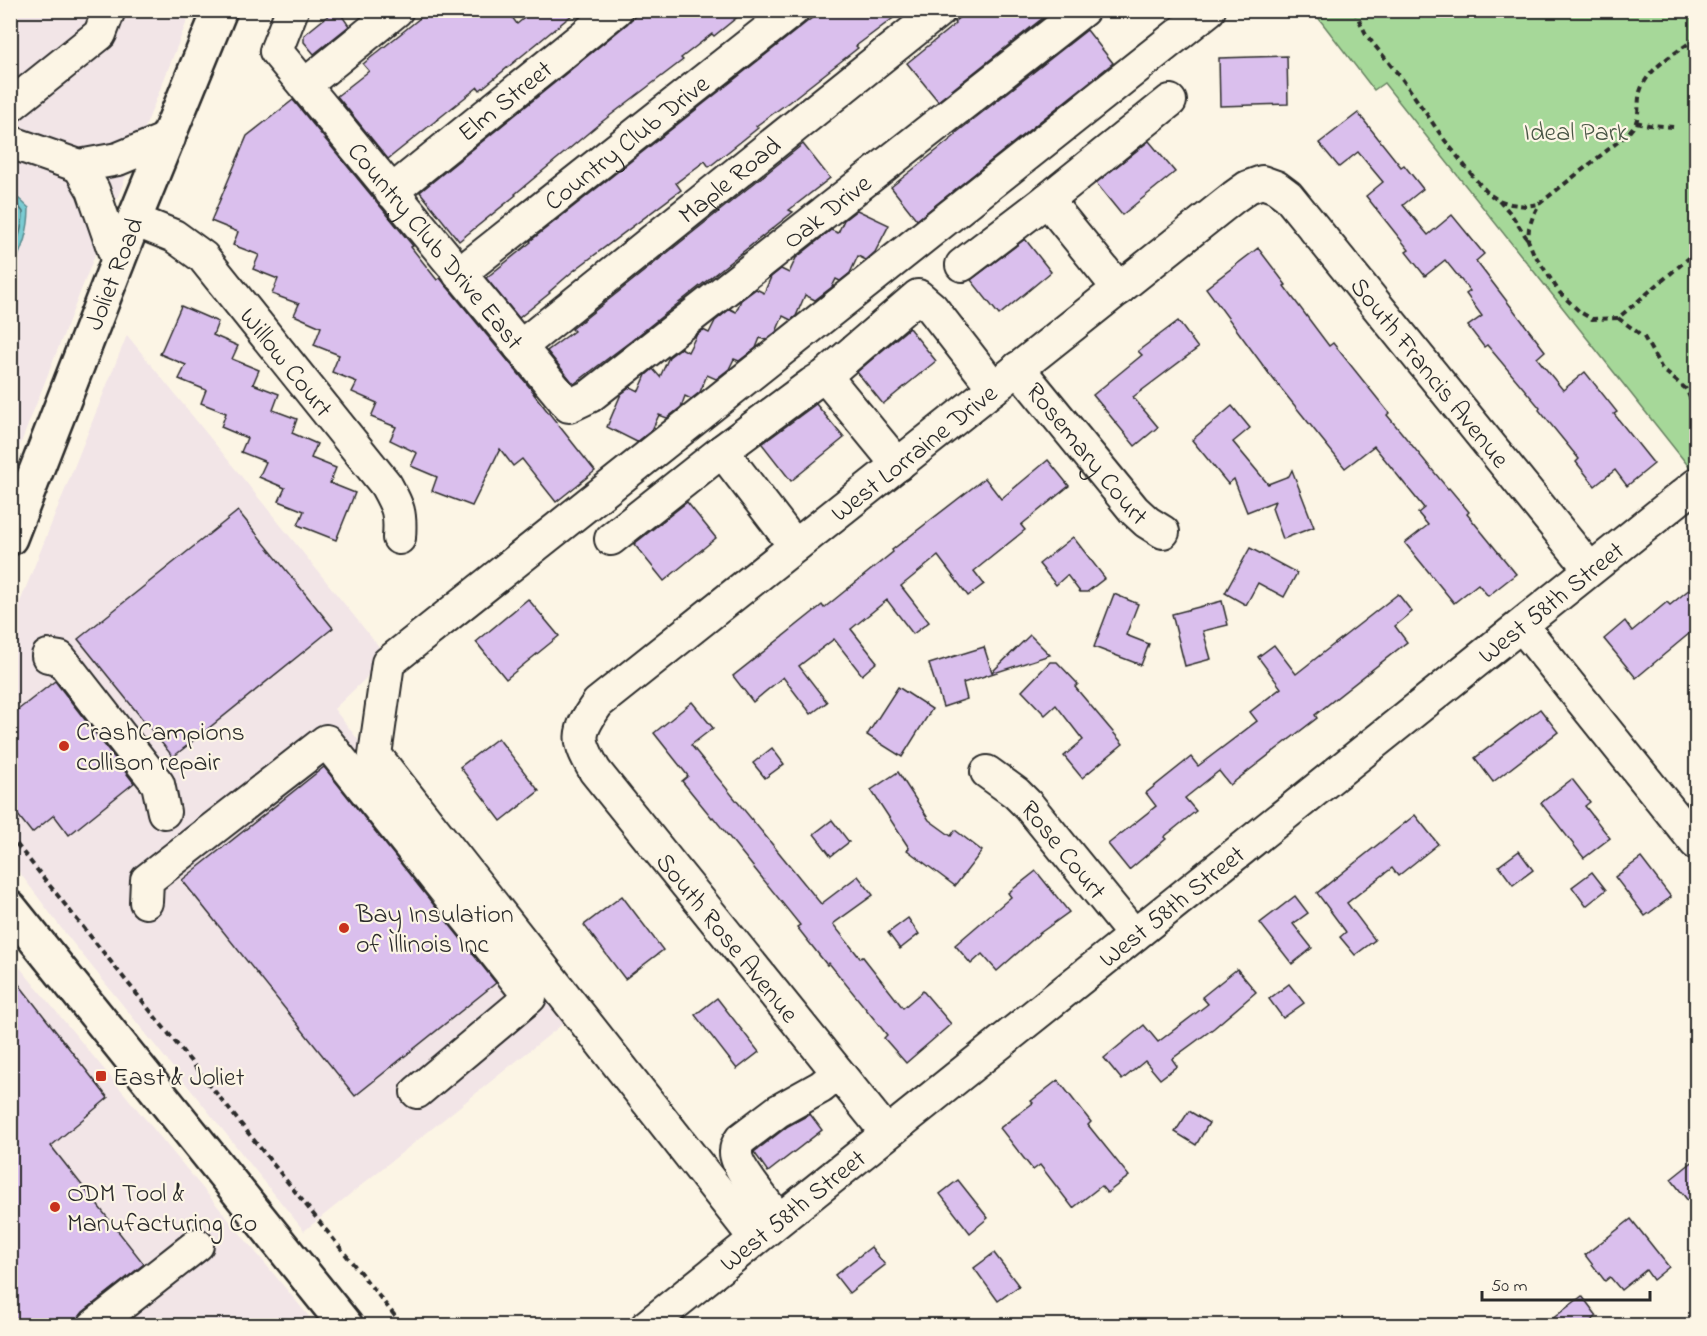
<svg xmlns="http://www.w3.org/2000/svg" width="1707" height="1336" viewBox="0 0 1707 1336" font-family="'Indie Flower',sans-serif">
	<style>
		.built { fill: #f2e5e7 }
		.green { fill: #a6d899; stroke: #688262; stroke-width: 1.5 }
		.water { fill: #7acbd2; stroke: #5a8b8f; stroke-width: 1.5 }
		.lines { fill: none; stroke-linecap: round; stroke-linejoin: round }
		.shore { stroke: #4b6b6e; stroke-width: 1.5 }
		.building { fill: #dabfed; stroke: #2b2b2b; stroke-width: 1.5 }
		.minor-casing { stroke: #2b2b2b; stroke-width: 36 }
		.major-casing { stroke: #2b2b2b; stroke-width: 38 }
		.path { stroke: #2b2b2b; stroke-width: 4; stroke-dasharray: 6 4.5; stroke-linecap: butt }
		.minor { stroke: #fcf5e5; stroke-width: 32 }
		.major { stroke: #fcf5e5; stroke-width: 33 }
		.poi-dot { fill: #c8321e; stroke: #fcf5e5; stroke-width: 2 }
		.labels { text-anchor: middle; stroke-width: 4.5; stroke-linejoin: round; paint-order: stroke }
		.street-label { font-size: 26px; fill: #2b2b2b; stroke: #fcf5e5 }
		.park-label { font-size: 26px; fill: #4a5646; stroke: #fcf5e5 }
		.poi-label { font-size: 26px; fill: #2b2b2b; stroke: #fcf5e5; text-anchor: start }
	</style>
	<rect width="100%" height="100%" fill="#fcf5e5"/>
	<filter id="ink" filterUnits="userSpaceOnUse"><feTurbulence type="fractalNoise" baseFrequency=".0167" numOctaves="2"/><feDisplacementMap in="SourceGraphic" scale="12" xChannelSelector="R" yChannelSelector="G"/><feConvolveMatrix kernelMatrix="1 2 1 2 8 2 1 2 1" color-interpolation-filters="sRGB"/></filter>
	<g filter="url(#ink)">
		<g class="built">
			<polygon points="11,11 191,11 11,468"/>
			<polygon points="127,335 384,653 365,679 334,709 574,1015 304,1231 61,928 11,861 10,627"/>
			<polygon points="11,957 316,1325 11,1325"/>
		</g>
		<polygon class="green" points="1313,11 1696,11 1696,472 1694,473 1384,83 1374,90"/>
		<path class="water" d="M11 197 19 199 29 208C29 234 21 250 11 273Z"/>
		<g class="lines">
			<path class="shore" d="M10 203 17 204 23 212C23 229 17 242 10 258"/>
		</g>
		<g class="building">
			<polygon points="335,10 338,10 349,26 314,54 304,42 304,35"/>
			<polygon points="430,10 507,10 517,24 534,10 578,10 480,90 478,87 388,159 337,96 369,71 363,64"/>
			<polygon points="641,10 746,10 714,36 712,34 681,58 683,60 599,124 515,194 516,195 459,241 420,192 627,24"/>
			<polygon points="822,10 904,10 856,46 858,48 789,102 756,126 758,128 709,167 705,161 676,183 681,190 572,272 549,292 550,293 519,318 486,278 531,242 530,241"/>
			<polygon points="968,10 1053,10 938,101 907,63 955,24 954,22"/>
			<polygon points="1087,30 1113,63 917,220 891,187 956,135 956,133"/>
			<polygon points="1287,56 1288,104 1220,106 1219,58"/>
			<polygon points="293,100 413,246 411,247 437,280 440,278 536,395 533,393 595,471 556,502 522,459 513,466 500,449 472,506 432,491 437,477 411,466 417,453 390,440 396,427 371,417 377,403 352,392 357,382 332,372 339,355 314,345 321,327 294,315 299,304 272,294 278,279 253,269 259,255 233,245 238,232 211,221 247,136"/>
			<polygon points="1358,113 1401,167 1404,165 1423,189 1403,205 1428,235 1452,215 1484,254 1476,261 1545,351 1537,358 1563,390 1585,372 1617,412 1614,414 1654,464 1627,486 1615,470 1595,486 1576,462 1579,459 1539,410 1540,408 1487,345 1484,347 1468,326 1482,316 1466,294 1470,291 1445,260 1425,276 1406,252 1409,250 1366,196 1383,182 1358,152 1339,167 1319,143"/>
			<polygon points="1149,141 1175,172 1122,215 1096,183"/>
			<polygon points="803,144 830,178 789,210 793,212 631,341 574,384 547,351 574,331 572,329"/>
			<polygon points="857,210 889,225 875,252 866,260 858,256 850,273 840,281 836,279 832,287 815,300 805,295 796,316 791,320 783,316 776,332 765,340 760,338 756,348 739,361 734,359 729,369 716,379 707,375 700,392 691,399 685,396 681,407 667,418 659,415 652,430 637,442 607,427 621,394 631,387 639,391 646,375 653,369 660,377 669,357 681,348 688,352 696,336 703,330 709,333 715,321 730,309 736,312 741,300 756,289 764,293 771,277 781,269 789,273 796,258 831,230 838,233 844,220"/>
			<polygon points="1025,239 1051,272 999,315 971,280"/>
			<polygon points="1258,248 1286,285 1284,286 1329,346 1333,343 1389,413 1387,415 1448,489 1449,488 1469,512 1467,514 1516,574 1488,596 1478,584 1454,603 1405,543 1428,525 1418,513 1424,508 1374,446 1345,468 1270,375 1206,288"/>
			<polygon points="181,306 218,322 213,335 238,346 232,359 259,370 253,384 279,394 273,410 297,419 292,433 317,444 311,458 336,468 330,483 355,493 336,540 298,525 304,511 279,501 285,488 259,477 266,462 241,452 247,438 221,427 226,413 201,403 206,390 179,379 186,365 160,354"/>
			<polygon points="1178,321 1198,348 1133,397 1158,427 1135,446 1093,395 1142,355 1138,351"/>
			<polygon points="909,328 936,361 883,404 857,372"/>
			<polygon points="816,404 844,438 791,481 762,444"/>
			<polygon points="1232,406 1250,428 1233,442 1268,484 1289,476 1292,470 1314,527 1283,539 1272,508 1275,501 1247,512 1234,479 1228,484 1192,440"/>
			<polygon points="1048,460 1069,486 1021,525 1025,530 974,571 984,584 968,596 938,556 901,586 929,622 913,634 887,600 851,629 877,662 862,675 834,639 799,666 827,702 811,714 783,677 753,702 733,676 822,605 824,608 893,552 892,550 985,478 1001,499"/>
			<polygon points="687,502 716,538 664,581 634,544"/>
			<polygon points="238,511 333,628 173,757 78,639"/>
			<polygon points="1073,537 1105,578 1087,592 1080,592 1067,575 1056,585 1039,564"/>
			<polygon points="1250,548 1297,573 1284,597 1258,583 1246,605 1225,593"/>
			<polygon points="1696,584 1696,628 1636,678 1604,639 1625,621 1632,631 1667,602 1670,605"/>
			<polygon points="1114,594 1138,604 1126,635 1149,644 1141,665 1094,647"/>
			<polygon points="1398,594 1412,612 1395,626 1407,642 1315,715 1317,718 1230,785 1219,771 1185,798 1196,811 1164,837 1166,839 1129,870 1108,844 1156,806 1146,793 1191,757 1198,766 1257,721 1250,712 1281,688 1258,657 1274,645 1296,674"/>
			<polygon points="528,599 559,636 506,679 476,642"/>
			<polygon points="1222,601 1228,625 1203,631 1211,659 1185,666 1172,614"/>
			<polygon points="1030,635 1050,655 963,683 967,699 943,707 929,664 984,647 992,672"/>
			<polygon points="1050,662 1057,662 1078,684 1075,687 1123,744 1082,778 1064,756 1083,740 1056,705 1045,715 1022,691"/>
			<polygon points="55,681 134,783 69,835 54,815 32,833 10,805 10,716"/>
			<polygon points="898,687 932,709 902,757 867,735"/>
			<polygon points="692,702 713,728 691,745 821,904 858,876 873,895 833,924 860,958 863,957 903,1008 923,991 951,1024 906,1063 884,1038 887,1035 829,963 827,965 797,927 800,925 713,817 712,818 682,781 688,776 654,733"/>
			<polygon points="1540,709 1558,732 1493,782 1475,758"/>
			<polygon points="498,738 539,791 501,821 460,767"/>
			<polygon points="772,748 784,764 765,778 753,763"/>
			<polygon points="324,767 496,983 355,1096 182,880"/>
			<polygon points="898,772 929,820 951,836 955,830 982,851 955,886 907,850 909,848 871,790"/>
			<polygon points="1572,779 1590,802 1585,806 1610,838 1584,858 1541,803"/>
			<polygon points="1415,815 1438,844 1398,876 1392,868 1347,903 1375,940 1355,955 1340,937 1346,932 1317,893"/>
			<polygon points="832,820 849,842 831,856 814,834"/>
			<polygon points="1519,851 1533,870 1513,885 1499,866"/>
			<polygon points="1641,858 1671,897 1645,916 1615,877"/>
			<polygon points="1036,871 1069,912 1040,933 997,971 982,954 971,964 955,945 1011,897 1008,893"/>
			<polygon points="1592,872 1606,890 1586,906 1572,887"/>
			<polygon points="622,896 663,950 625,979 584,925"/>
			<polygon points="1295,896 1308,913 1293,924 1312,948 1292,964 1260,923"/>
			<polygon points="908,918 919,934 900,949 888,933"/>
			<polygon points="1237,969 1256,992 1214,1028 1172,1059 1177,1066 1160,1079 1145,1061 1122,1080 1104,1058 1144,1025 1158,1042 1208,1004 1202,997"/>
			<polygon points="10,973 108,1098 51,1146 144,1264 83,1312 78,1319 76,1326 10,1326"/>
			<polygon points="1289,984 1304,1003 1283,1018 1269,999"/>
			<polygon points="717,998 759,1052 737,1069 695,1015"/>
			<polygon points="1058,1080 1091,1122 1088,1125 1129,1176 1107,1193 1101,1186 1073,1208 1040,1165 1033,1170 1000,1128 1033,1103 1031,1101"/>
			<polygon points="1189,1111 1209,1123 1196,1145 1175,1132"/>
			<polygon points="810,1114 822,1130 768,1172 754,1152 788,1126"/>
			<polygon points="1696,1159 1696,1211 1671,1179"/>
			<polygon points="958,1180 988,1218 970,1233 940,1194"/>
			<polygon points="1631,1219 1669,1267 1653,1280 1646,1270 1621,1290 1610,1277 1605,1281 1585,1255"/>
			<polygon points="871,1247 885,1265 849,1293 835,1275"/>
			<polygon points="994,1253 1019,1286 998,1301 974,1268"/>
			<polygon points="1582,1296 1597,1316 1585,1326 1543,1326"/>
		</g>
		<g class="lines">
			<defs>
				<g id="minor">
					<path id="s1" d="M292 10 276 51 569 406 590 396 1083 10"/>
					<polyline points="305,85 397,10"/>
					<polyline points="10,106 100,34 109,10"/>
					<polyline points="10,142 79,166 118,159 169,138"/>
					<polyline points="79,166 93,190 118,262"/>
					<path id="s2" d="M391 192 616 10"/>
					<path id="s3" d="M134 220 174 236 203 257 386 485C398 507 401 512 399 538"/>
					<polyline points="962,265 1047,200"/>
					<path id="s4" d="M459 274 793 10"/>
					<polyline points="1119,289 1047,200 1170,101"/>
					<path id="s5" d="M520 347 940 10"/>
					<path id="s6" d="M1018 368 1134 510 1147 522 1163 532"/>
					<polyline points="825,376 898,465"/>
					<polyline points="722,451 812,384 825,376 918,296 932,308 994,388"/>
					<polyline points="611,539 722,451 795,546"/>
					<polyline points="1522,626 1696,843"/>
					<polyline points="48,656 60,658 158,784 164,812"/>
					<path id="s7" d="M987 772 1016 793 1029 806 1134 935"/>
					<polyline points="146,902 147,880 326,741 530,997 417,1092"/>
					<path id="s8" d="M886 1132 595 771C577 739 576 734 598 703L1234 197 1248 187 1262 182 1276 187 1288 196 1590 569"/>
					<path d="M778 1219C768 1205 735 1167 736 1152 736 1146 738 1143 741 1139L778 1111 821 1087 838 1073"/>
					<polyline points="755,1238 375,755 388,663 1209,10"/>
					<polyline points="94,1326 197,1245"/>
					<path id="s9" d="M647 1326 1696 485"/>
				</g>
				<g id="major">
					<path id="s10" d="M10 538 134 220 220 10"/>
					<polyline points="10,908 346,1326"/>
				</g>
			</defs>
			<use href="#minor" class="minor-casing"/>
			<use href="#major" class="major-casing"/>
			<g class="path">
				<polyline points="1354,10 1367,36 1403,80 1443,138 1476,180 1489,194 1498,200 1511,204 1526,206 1539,204"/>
				<path d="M1696 38C1678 52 1650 66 1641 89 1637 99 1640 112 1636 122 1635 126 1630 130 1628 134L1539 204 1533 216 1529 228 1528 240 1533 252 1560 293 1580 312 1592 319 1618 318 1696 252"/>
				<polyline points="1636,122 1649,125 1674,127"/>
				<polyline points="1499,200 1511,214 1528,240"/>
				<polyline points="1618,318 1644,337 1662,369 1686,389 1693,404 1693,423 1696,443"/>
				<polyline points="10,836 403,1326"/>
			</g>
			<use href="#minor" class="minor"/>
			<use href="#major" class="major"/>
		</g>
	</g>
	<g class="poi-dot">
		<circle cx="64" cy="746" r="6"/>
		<circle cx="344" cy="928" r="6"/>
		<rect x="95" y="1070" width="12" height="12" rx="3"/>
		<circle cx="55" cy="1207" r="6"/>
	</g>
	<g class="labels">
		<g class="street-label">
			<text dy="9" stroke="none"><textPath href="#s2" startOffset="146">Elm Street</textPath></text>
			<text dy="9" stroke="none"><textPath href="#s4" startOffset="213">Country Club Drive</textPath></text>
			<text dy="9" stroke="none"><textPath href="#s5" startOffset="268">Maple Road</textPath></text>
			<text dy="9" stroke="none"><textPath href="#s1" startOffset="828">Oak Drive</textPath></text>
			<text dy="9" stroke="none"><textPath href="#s1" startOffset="296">Country Club Drive East</textPath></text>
			<text dy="9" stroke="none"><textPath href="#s10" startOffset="284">Joliet Road</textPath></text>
			<text dy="9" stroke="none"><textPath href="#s3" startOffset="213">Willow Court</textPath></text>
			<text dy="9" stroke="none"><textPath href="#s8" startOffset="1640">South Francis Avenue</textPath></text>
			<text dy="9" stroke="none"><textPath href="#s6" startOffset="110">Rosemary Court</textPath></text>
			<text dy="9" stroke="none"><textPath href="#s8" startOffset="942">West Lorraine Drive</textPath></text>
			<text dy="9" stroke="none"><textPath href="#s9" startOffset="1158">West 58th Street</textPath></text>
			<text dy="9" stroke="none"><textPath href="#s7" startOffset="110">Rose Court</textPath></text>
			<text dy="9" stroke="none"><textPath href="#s9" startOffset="672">West 58th Street</textPath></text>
			<text transform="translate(728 937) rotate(51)" y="9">South Rose Avenue</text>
			<text dy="9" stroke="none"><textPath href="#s9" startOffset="186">West 58th Street</textPath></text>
		</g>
		<g class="park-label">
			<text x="1576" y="140">Ideal Park</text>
		</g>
		<g class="poi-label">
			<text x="76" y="740">CrashCampions<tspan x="76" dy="30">collison repair</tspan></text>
			<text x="356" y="922">Bay Insulation<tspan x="356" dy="30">of Illinois Inc</tspan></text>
			<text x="113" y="1085">East &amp; Joliet</text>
			<text x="67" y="1201">ODM Tool &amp;<tspan x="67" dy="30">Manufacturing Co</tspan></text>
		</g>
	</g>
	<rect width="1707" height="1336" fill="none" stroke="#fcf5e5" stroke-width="36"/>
	<rect x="18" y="18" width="1671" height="1300" fill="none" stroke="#2b2b2b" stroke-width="2" filter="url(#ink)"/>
	<path d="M1482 1291v9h168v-9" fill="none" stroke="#2b2b2b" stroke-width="3"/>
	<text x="1491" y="1291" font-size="18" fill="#2b2b2b" stroke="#fcf5e5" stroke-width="4.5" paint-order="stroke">50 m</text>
</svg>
